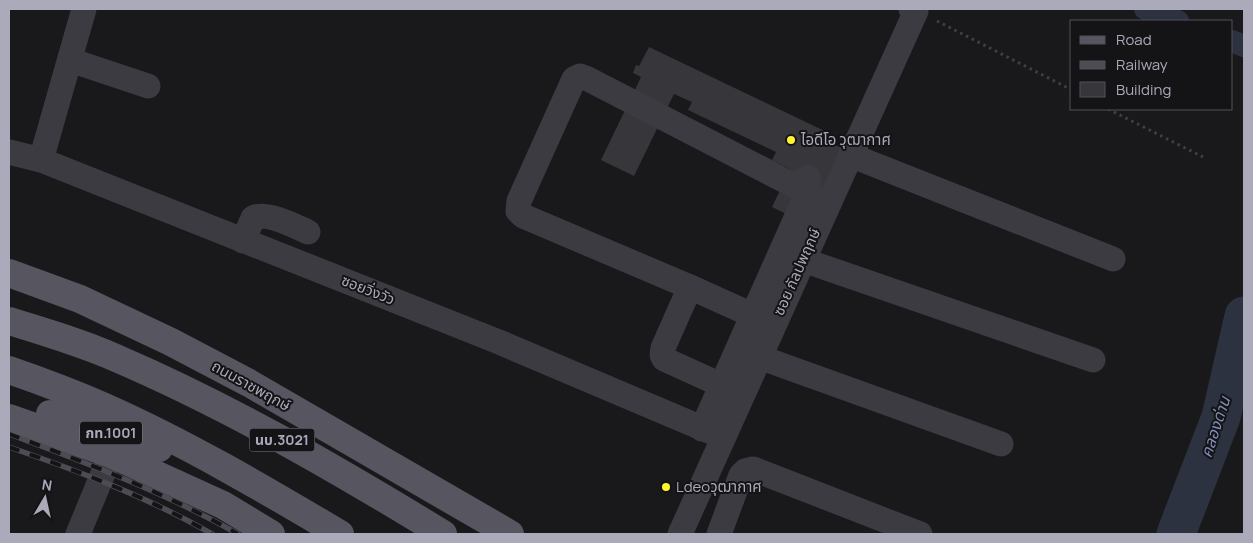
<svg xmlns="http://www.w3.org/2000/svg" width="1253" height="543" viewBox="0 0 1253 543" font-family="Manrope,'Noto Sans Thai',sans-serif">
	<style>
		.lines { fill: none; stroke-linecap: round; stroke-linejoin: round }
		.canal { stroke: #2d3240; stroke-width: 22 }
		.river { stroke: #2d3240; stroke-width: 39 }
		.building { fill: #37363a }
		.path { stroke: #3f3f47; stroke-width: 3; stroke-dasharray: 2.5 4; stroke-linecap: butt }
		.minor { stroke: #3c3b42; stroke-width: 25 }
		.major { stroke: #565560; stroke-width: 28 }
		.rail-casing { stroke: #4d4c55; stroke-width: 5.5 }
		.rail { stroke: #141416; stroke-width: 4; stroke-dasharray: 11; stroke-linecap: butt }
		.poi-dot { fill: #fdf62f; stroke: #141416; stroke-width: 2 }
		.labels { text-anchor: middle; stroke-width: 4; stroke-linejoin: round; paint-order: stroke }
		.shield { fill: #141416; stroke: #7d7d8a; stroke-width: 1 }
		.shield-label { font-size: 14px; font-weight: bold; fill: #aab }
		.poi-label { font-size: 15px; fill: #aab; stroke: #141416; text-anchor: start }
		.street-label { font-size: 15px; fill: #aab; stroke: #141416 }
		.water-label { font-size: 16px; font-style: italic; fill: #808db8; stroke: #141416 }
	</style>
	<rect width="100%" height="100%" fill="#19191b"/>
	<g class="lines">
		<g class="canal">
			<polyline points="1145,9 1178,21"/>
			<polyline points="1232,41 1244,46"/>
		</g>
		<polyline class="river" points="1176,534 1221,417 1244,316"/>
	</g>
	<polygon class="building" points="649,47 835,136 831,143 848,151 811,226 772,207 790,169 772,160 776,152 688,110 692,102 674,94 634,176 601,160 641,77 633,73 636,65 639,66"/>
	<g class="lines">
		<g class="path">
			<polyline points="937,21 1072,90"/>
			<polyline points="1108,109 1203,157"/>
		</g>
		<g class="minor">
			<polyline points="70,60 148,86"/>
			<polyline points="9,152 41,160 499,342 723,437"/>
			<polyline points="850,155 1113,259"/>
			<polyline points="41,160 84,9"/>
			<path d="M243 241 253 218C266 211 295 226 308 232"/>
			<polyline points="803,260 1093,360"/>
			<polyline points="690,287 663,348 662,355 664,359 721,385"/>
			<polyline points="759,357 1001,444"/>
			<polyline points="702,429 809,189 809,181 808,177 795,186 588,79 580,76 574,79 519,201 518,211 523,216 690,287 752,315"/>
			<polyline points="78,534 111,454"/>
			<polyline points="680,534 916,11 911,9"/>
			<polyline points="719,534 741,475 745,471 753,469 920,534"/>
		</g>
		<g class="major">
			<polyline points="9,273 80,299 171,342 249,383 510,534"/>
			<path d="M9 321C45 332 82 343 116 358 230 407 338 470 443 534"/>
			<path d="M9 370C41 381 73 393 105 407 186 443 264 489 340 534"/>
			<polyline points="50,414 159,448"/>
			<polyline points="9,418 111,454 223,505 271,534"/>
		</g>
		<defs>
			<g id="rail">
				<path d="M9 434C87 463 166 493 238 534"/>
				<path d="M9 447C78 471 148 497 212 534"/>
			</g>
		</defs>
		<use href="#rail" class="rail-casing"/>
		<use href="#rail" class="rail"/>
	</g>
	<g class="poi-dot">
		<circle cx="791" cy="140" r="5"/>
		<circle cx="666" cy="487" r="5"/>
	</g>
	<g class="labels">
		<g class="shield">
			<rect x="80" y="421.5" width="62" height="23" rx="4"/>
			<rect x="249.5" y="428.5" width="65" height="23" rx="4"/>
		</g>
		<g class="shield-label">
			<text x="111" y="438">กท.1001</text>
			<text x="282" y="445">นบ.3021</text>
		</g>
		<g class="poi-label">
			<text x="801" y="145">ไอดีโอ วุฒากาศ</text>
			<text x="676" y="492">Ldeoวุฒากาศ</text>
		</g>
		<g class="street-label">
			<text transform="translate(797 272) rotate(-66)" y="5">ซอย กัลปพฤกษ์</text>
			<text transform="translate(368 290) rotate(22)" y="5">ซอยวิ่งวัว</text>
			<text transform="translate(251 386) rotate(29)" y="5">ถนนราชพฤกษ์</text>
		</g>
		<g class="water-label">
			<text transform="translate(1215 427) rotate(-72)" y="6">คลองด่าน</text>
		</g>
	</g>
	<rect width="1253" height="543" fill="none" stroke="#aaaabb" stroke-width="20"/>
	<rect x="1070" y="20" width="162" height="90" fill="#141416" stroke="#505058"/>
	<rect x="1080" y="36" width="25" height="8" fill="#565560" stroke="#505058"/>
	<text x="1116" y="45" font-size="15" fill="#aaaabb">Road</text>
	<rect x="1080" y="61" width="25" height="8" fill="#4d4c55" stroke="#505058"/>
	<text x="1116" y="70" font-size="15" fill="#aaaabb">Railway</text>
	<rect x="1080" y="82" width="25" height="15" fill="#37363a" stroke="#505058"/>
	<text x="1116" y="95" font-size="15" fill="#aaaabb">Building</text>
	<g transform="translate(45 498) rotate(9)" stroke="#141416" stroke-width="4" paint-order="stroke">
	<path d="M0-4L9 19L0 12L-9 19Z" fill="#aaaabb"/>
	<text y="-8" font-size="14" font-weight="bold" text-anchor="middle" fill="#aaaabb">N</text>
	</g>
</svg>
